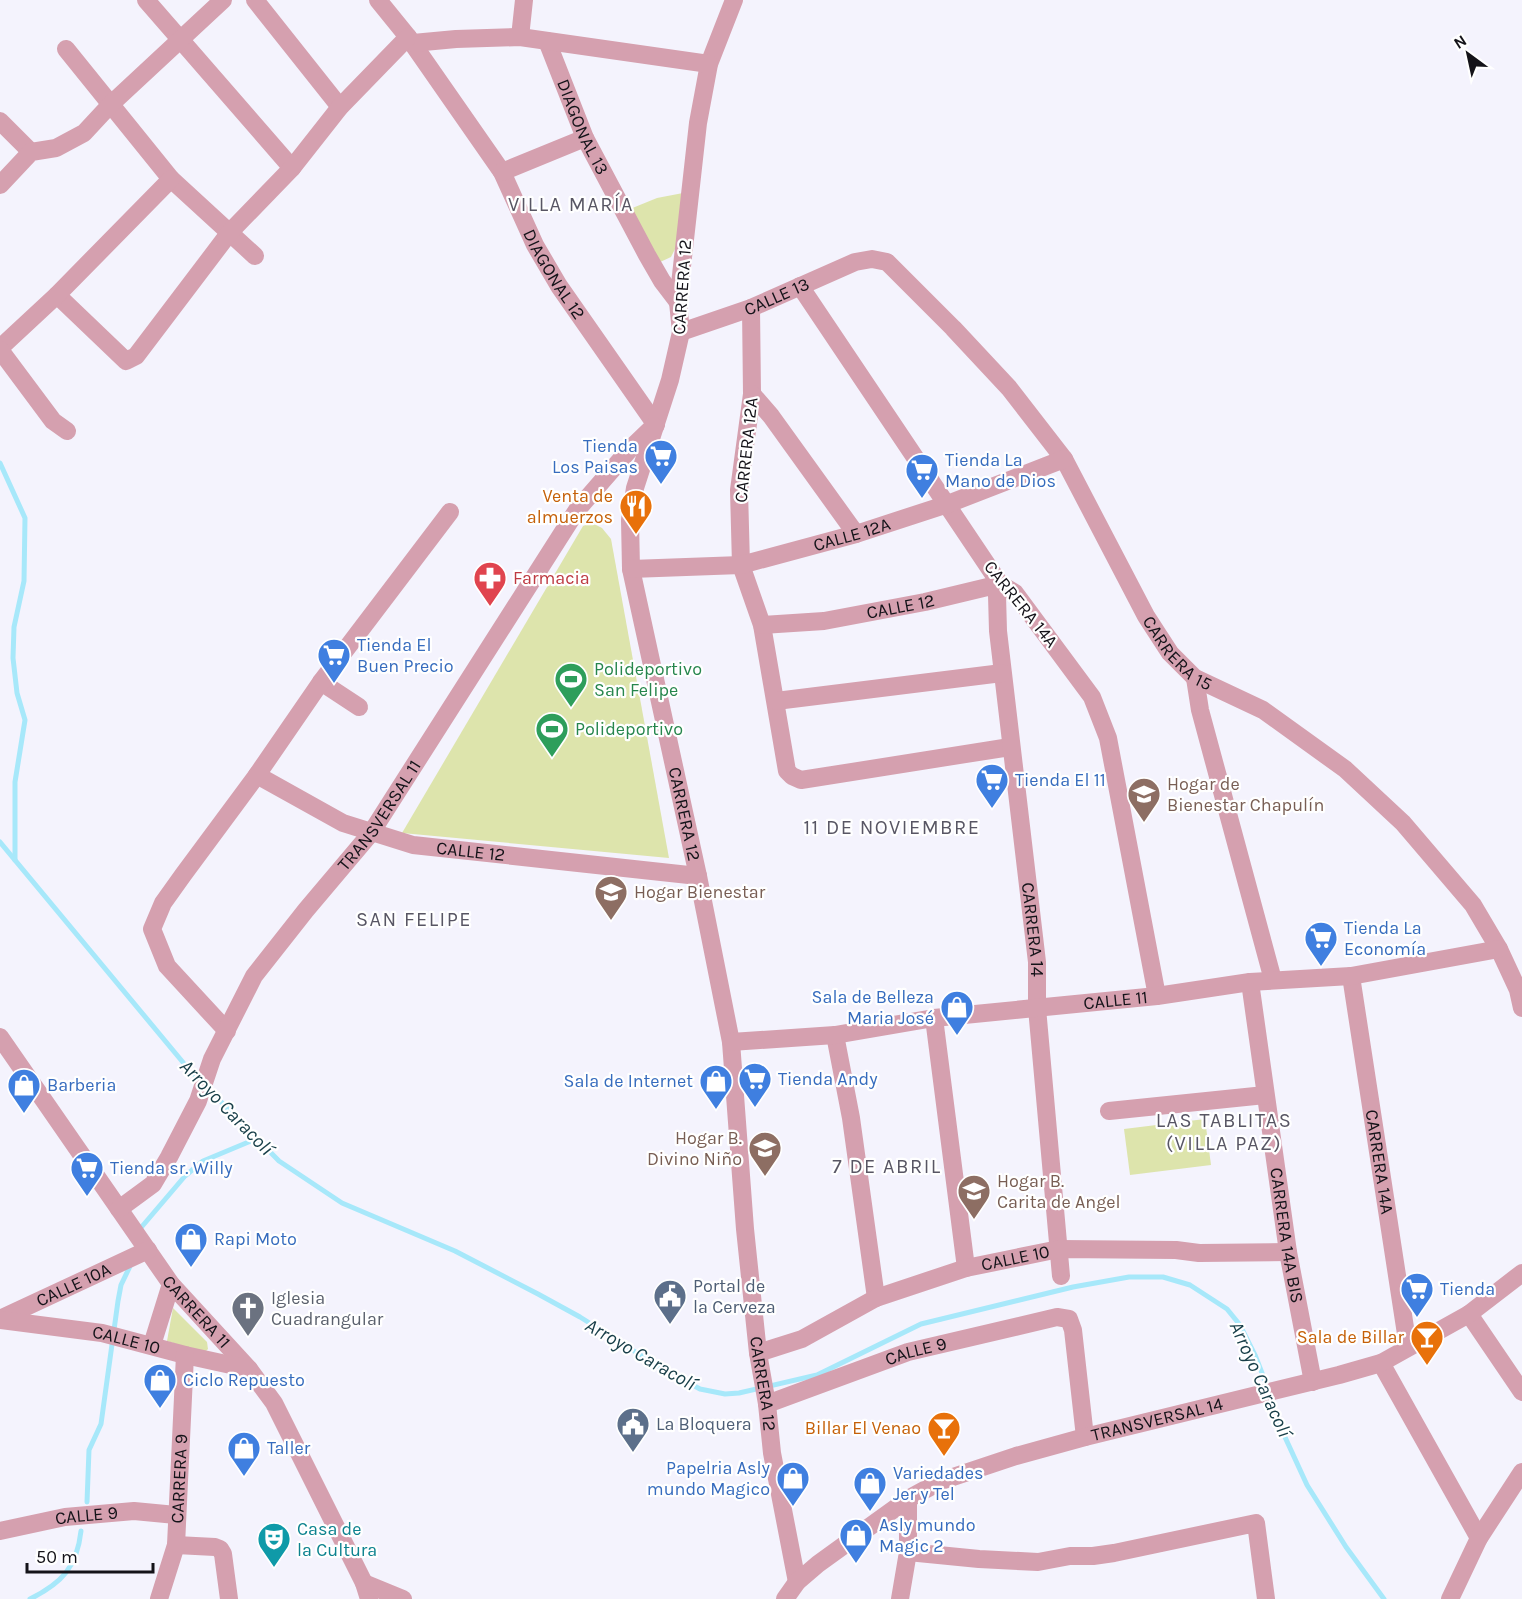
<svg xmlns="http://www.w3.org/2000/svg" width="1522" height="1599" viewBox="0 0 1522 1599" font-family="Karla,sans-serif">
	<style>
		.green { fill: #dde4ac }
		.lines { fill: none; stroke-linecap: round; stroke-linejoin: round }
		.stream { stroke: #a7e8fa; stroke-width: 5 }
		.minor { stroke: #d5a0af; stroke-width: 18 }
		.labels { text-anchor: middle; stroke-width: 4.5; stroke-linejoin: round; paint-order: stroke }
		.street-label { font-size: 18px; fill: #141319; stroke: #fff }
		.shop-label { font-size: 18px; fill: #366cbe; stroke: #fff; text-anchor: start }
		.food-label { font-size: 18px; fill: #c56008; stroke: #fff; text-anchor: end }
		.health-label { font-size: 18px; fill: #be3a42; stroke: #fff; text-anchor: start }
		.leisure-label { font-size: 18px; fill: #27864d; stroke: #fff; text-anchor: start }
		.education-label { font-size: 18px; fill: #785e54; stroke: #fff; text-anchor: start }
		.service-label { font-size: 18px; fill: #4e5e75; stroke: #fff; text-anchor: start }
		.worship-label { font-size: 18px; fill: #5b616d; stroke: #fff; text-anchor: start }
		.culture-label { font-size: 18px; fill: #0d838f; stroke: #fff; text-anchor: start }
		.neighbourhood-label { font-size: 20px; letter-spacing: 1.5px; fill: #585664; stroke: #fff }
		.water-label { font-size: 20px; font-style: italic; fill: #173e48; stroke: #fff }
	</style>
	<rect width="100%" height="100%" fill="#f4f3fd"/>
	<g class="green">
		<polygon points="683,193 677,245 671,257 658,263 630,209 657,198"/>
		<polygon points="592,523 602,528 611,539 669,858 402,833 583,526"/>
		<polygon points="1205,1119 1211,1165 1130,1175 1124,1129"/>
		<polygon points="173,1308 207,1342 208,1349 204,1353 167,1341"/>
	</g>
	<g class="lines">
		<g class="stream">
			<polyline points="0,463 25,518 24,581 14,627 13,658 17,693 25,720 15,782 15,860"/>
			<polyline points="0,842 186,1066 279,1161 342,1203 455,1251 538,1294 580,1317 661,1368 700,1389 725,1394 739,1393 817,1375 921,1324 1073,1287 1129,1277 1163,1277 1190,1285 1227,1309 1240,1325 1255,1355 1267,1386 1273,1411 1307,1485 1346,1547 1384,1599"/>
			<polyline points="139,1230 185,1176 203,1161 258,1138"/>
			<polyline points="87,1502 89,1450 101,1424 118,1301 121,1285 132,1262"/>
			<path d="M30 1599C62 1583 77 1567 81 1531"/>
		</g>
		<g class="minor">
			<polyline points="146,0 292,168"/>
			<polyline points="255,0 340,107"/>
			<path id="s1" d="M378 0 408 37 502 172 535 245 559 286 656 425"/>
			<path id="s2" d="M734 0 709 64 698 123 678 302 681 332 670 380 635 488 630 520 631 569 698 876 731 1042 745 1229 758 1353 767 1404 772 1453 797 1582"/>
			<polyline points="520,37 524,0"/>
			<path id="s3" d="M547 41 585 138 647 255 662 281 678 302"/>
			<polyline points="413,43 456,39 520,37 709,64"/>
			<polyline points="66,49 171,179 255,256"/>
			<polyline points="0,121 31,152"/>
			<polyline points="502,172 585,138"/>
			<polyline points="0,185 31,152 56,148 84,133 110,105 223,0"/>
			<polyline points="800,286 1000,584 1015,593 1092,697 1108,738 1157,996"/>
			<polyline points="57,295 126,361 136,356 230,232 292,168 340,107 408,37"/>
			<polyline points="751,308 752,394 739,490 741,565 762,625 787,771 792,776 801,780 1010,747"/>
			<path id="s4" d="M681 332 751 308 855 262 872 259 887 262 953 328 1009 388 1064 459 1146 616 1170 653 1195 678 1263 710 1345 769 1403 823 1473 905 1499 949 1518 990 1522 1008"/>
			<polyline points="0,348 57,295 171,179"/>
			<polyline points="0,350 53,421 67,431"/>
			<polyline points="752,394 771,416 856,534"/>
			<path id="s5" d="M631 569 741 565 856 534 948 504 1064 459"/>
			<path id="s6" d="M762 625 824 621 925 602 1000 584 997 595 998 631 1037 962V1008L1061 1276"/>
			<polyline points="1195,678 1200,710 1273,980"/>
			<polyline points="321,682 359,707"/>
			<polyline points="776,701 1002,673"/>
			<path id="s7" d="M257 775 343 823 413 845 698 876"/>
			<path id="s8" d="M1351 976 1408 1347"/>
			<path id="s9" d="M1250 982 1288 1252 1313 1382"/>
			<polyline points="934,1018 966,1268"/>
			<polyline points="227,1031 167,966 152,929 163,903 183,875 257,775 321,682 450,512"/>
			<polyline points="835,1035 851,1118 876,1298"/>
			<path id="s10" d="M0 1037 171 1284 249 1369 274 1403 364 1583 369 1599"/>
			<path id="s11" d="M731 1042 835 1035 934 1018 1157 996 1250 982 1351 976 1499 949"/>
			<polyline points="1109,1111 1265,1095"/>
			<path id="s12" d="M119 1209 153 1184 169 1157 198 1101 212 1059 254 976 306 910 371 833 577 510 630 449 654 426"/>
			<polyline points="1469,1314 1522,1392"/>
			<path id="s13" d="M0 1319 148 1250"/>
			<path id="s14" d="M0 1320 102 1333 185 1355 249 1369"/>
			<polyline points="152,1345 171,1284"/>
			<path id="s15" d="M758 1353 802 1339 876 1298 966 1268 1059 1249 1176 1250 1199 1253 1288 1252"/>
			<polyline points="1381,1363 1479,1538"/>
			<path id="s16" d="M767 1404 908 1352 1057 1317 1069 1319 1073 1330 1085 1437"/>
			<path id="s17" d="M0 1531 65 1517 134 1511 176 1515"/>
			<polyline points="176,1545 215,1547 220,1549 223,1554 229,1599"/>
			<polyline points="908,1552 979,1559 1038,1562 1070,1556 1093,1556 1114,1553 1256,1523 1266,1599"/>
			<polyline points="364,1583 403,1599"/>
			<path id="s18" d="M159 1599 176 1545 185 1355"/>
			<path id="s19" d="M785 1599 797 1582 818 1564 908 1499 941 1481 1016 1456 1085 1437 1339 1375 1381 1363 1469 1314 1522 1273"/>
			<polyline points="900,1599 908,1552 908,1499"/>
			<polyline points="1450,1599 1479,1538 1522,1472"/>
		</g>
	</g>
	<defs>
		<symbol id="supermarket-pin" viewBox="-11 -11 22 30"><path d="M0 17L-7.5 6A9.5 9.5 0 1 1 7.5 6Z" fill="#3f7fe0" stroke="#fff"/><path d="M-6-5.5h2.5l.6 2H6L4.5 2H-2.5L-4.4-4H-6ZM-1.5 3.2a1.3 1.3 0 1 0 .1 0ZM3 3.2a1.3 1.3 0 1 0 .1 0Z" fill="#fff"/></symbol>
		<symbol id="restaurant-pin" viewBox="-11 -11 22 30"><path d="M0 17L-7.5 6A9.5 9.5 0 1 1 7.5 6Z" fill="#e8710a" stroke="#fff"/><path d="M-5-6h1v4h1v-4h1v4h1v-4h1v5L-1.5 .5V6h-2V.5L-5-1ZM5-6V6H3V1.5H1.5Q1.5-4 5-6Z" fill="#fff"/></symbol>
		<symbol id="pharmacy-pin" viewBox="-11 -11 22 30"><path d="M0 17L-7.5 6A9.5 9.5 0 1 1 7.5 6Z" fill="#e0444e" stroke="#fff"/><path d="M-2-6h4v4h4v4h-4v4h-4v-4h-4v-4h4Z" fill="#fff"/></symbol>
		<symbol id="stadium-pin" viewBox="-11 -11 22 30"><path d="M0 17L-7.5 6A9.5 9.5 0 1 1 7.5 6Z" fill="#2e9e5b" stroke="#fff"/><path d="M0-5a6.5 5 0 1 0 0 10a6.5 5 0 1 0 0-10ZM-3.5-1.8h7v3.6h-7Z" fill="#fff"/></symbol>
		<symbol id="school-pin" viewBox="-11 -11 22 30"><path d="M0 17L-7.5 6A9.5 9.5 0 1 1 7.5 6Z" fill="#8d6e63" stroke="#fff"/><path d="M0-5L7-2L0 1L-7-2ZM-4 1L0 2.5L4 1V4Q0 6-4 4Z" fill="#fff"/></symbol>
		<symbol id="shop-pin" viewBox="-11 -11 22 30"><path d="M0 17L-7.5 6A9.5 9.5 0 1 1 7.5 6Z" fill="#3f7fe0" stroke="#fff"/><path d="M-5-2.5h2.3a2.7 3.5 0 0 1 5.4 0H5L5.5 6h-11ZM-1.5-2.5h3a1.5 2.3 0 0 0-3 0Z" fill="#fff"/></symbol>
		<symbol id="civic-pin" viewBox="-11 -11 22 30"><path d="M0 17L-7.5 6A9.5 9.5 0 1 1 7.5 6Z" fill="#5c6f8a" stroke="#fff"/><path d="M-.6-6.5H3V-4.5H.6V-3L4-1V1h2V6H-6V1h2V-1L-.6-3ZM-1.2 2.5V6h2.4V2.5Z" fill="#fff"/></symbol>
		<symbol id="church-pin" viewBox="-11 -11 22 30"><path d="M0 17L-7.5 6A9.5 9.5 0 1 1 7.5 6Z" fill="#6b7280" stroke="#fff"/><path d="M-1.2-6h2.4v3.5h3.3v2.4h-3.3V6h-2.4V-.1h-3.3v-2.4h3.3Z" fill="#fff"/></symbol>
		<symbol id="bar-pin" viewBox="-11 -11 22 30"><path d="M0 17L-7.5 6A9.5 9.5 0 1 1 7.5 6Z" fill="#e8710a" stroke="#fff"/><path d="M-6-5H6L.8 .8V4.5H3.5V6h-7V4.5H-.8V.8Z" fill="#fff"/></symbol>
		<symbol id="theatre-pin" viewBox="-11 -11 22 30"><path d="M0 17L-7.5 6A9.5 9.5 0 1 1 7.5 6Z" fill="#0f9aa8" stroke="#fff"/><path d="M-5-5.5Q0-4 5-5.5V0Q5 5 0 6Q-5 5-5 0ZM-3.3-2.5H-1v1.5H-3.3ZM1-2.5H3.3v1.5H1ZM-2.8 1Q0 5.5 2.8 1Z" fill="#fff"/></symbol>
	</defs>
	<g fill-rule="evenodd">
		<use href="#supermarket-pin" x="642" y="437" width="38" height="52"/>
		<use href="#supermarket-pin" x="903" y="451" width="38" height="52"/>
		<use href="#restaurant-pin" x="617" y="487" width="38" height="52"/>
		<use href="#pharmacy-pin" x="471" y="559" width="38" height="52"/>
		<use href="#supermarket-pin" x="315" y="636" width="38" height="52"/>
		<use href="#stadium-pin" x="552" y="660" width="38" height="52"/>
		<use href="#stadium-pin" x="533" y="710" width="38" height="52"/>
		<use href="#supermarket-pin" x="973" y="761" width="38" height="52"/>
		<use href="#school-pin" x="1125" y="775" width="38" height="52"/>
		<use href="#school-pin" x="592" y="873" width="38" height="52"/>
		<use href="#supermarket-pin" x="1302" y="919" width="38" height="52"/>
		<use href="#shop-pin" x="938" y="988" width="38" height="52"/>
		<use href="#supermarket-pin" x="736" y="1060" width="38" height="52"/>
		<use href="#shop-pin" x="697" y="1062" width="38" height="52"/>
		<use href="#shop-pin" x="5" y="1066" width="38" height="52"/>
		<use href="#school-pin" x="746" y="1129" width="38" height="52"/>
		<use href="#supermarket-pin" x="68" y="1149" width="38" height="52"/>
		<use href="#school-pin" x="955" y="1172" width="38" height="52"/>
		<use href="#shop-pin" x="172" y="1220" width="38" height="52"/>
		<use href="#supermarket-pin" x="1398" y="1270" width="38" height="52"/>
		<use href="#civic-pin" x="651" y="1277" width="38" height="52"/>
		<use href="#church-pin" x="229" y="1289" width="38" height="52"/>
		<use href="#bar-pin" x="1408" y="1318" width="38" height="52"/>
		<use href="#shop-pin" x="141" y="1361" width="38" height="52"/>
		<use href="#civic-pin" x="614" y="1405" width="38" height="52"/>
		<use href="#bar-pin" x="925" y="1409" width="38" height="52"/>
		<use href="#shop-pin" x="225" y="1429" width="38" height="52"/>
		<use href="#shop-pin" x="774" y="1459" width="38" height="52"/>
		<use href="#shop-pin" x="851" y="1464" width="38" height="52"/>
		<use href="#shop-pin" x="837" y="1516" width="38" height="52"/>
		<use href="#theatre-pin" x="255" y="1520" width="38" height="52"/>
	</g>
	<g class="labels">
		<g class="street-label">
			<text dy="6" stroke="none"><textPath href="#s3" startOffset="93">DIAGONAL 13</textPath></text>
			<text dy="6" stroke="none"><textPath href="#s1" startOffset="327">DIAGONAL 12</textPath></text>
			<text transform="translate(682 287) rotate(-86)" y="6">CARRERA 12</text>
			<text dy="6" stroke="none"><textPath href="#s4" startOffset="102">CALLE 13</textPath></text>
			<text transform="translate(746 450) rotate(-84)" y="6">CARRERA 12A</text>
			<text dy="6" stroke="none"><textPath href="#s5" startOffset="225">CALLE 12A</textPath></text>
			<text transform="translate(1021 604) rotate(51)" y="6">CARRERA 14A</text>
			<text dy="6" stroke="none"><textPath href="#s6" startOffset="140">CALLE 12</textPath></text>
			<text dy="6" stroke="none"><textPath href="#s4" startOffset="712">CARRERA 15</textPath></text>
			<text dy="6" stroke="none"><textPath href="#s12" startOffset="478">TRANSVERSAL 11</textPath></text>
			<text dy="6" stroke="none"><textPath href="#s2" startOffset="834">CARRERA 12</textPath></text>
			<text dy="6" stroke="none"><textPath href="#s7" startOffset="230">CALLE 12</textPath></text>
			<text dy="6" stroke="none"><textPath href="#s6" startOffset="590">CARRERA 14</textPath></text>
			<text dy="6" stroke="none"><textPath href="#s11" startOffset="387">CALLE 11</textPath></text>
			<text dy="6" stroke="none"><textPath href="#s8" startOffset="188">CARRERA 14A</textPath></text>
			<text dy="6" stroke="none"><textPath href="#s9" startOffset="256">CARRERA 14A BIS</textPath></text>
			<text dy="6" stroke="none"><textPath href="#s15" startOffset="276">CALLE 10</textPath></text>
			<text dy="6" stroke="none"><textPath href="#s13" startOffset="81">CALLE 10A</textPath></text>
			<text dy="6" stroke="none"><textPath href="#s10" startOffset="338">CARRERA 11</textPath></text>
			<text dy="6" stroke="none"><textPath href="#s14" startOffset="128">CALLE 10</textPath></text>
			<text dy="6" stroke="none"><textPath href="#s16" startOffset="158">CALLE 9</textPath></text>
			<text dy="6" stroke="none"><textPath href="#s2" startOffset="1410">CARRERA 12</textPath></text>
			<text dy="6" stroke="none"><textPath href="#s19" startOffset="422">TRANSVERSAL 14</textPath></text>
			<text dy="6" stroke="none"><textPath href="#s18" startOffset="123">CARRERA 9</textPath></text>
			<text dy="6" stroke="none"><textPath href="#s17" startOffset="88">CALLE 9</textPath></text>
		</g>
		<g class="shop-label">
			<text x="638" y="452" text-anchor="end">Tienda<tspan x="638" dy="21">Los Paisas</tspan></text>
			<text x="945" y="466">Tienda La<tspan x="945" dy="21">Mano de Dios</tspan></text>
			<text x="357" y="651">Tienda El<tspan x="357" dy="21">Buen Precio</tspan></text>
			<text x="1015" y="786">Tienda El 11</text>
			<text x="1344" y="934">Tienda La<tspan x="1344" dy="21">Economía</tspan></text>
			<text x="934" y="1003" text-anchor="end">Sala de Belleza<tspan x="934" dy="21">Maria José</tspan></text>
			<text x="778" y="1085">Tienda Andy</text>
			<text x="693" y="1087" text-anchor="end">Sala de Internet</text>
			<text x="47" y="1091">Barberia</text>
			<text x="110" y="1174">Tienda sr. Willy</text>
			<text x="214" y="1245">Rapi Moto</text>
			<text x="1440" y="1295">Tienda</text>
			<text x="183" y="1386">Ciclo Repuesto</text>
			<text x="267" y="1454">Taller</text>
			<text x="770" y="1474" text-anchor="end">Papelria Asly<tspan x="770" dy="21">mundo Magico</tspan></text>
			<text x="893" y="1479">Variedades<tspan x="893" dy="21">Jer y Tel</tspan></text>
			<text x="879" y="1531">Asly mundo<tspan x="879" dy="21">Magic 2</tspan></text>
		</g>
		<g class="food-label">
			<text x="613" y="502">Venta de<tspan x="613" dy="21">almuerzos</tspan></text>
			<text x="1404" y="1343">Sala de Billar</text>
			<text x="921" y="1434">Billar El Venao</text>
		</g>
		<g class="health-label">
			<text x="513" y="584">Farmacia</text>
		</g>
		<g class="leisure-label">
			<text x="594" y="675">Polideportivo<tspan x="594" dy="21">San Felipe</tspan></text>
			<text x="575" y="735">Polideportivo</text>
		</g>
		<g class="education-label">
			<text x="1167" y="790">Hogar de<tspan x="1167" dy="21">Bienestar Chapulín</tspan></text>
			<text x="634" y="898">Hogar Bienestar</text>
			<text x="742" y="1144" text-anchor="end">Hogar B.<tspan x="742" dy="21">Divino Niño</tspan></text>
			<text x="997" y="1187">Hogar B.<tspan x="997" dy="21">Carita de Angel</tspan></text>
		</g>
		<g class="service-label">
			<text x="693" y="1292">Portal de<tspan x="693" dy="21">la Cerveza</tspan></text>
			<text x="656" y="1430">La Bloquera</text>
		</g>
		<g class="worship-label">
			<text x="271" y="1304">Iglesia<tspan x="271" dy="21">Cuadrangular</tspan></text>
		</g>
		<g class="culture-label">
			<text x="297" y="1535">Casa de<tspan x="297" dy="21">la Cultura</tspan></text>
		</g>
		<g class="neighbourhood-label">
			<text x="571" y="211">VILLA MARÍA</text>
			<text x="892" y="834">11 DE NOVIEMBRE</text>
			<text x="414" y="926">SAN FELIPE</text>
			<text x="1224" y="1127">LAS TABLITAS<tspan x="1224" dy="23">(VILLA PAZ)</tspan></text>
			<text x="887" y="1173">7 DE ABRIL</text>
		</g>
		<g class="water-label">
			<text transform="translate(227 1107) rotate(46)" y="7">Arroyo Caracolí</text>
			<text transform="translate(641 1354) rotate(30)" y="7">Arroyo Caracolí</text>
			<text transform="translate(1261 1379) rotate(66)" y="7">Arroyo Caracolí</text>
		</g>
	</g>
	<g transform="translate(1468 54) rotate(327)" stroke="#ffffff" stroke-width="4.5" paint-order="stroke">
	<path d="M0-4.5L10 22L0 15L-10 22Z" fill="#141319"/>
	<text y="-9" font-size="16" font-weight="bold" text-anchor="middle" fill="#141319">N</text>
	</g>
	<path d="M27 1563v9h126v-9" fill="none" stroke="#141319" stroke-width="3"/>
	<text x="36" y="1563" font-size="18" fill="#141319" stroke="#ffffff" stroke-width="4.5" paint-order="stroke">50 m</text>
</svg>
